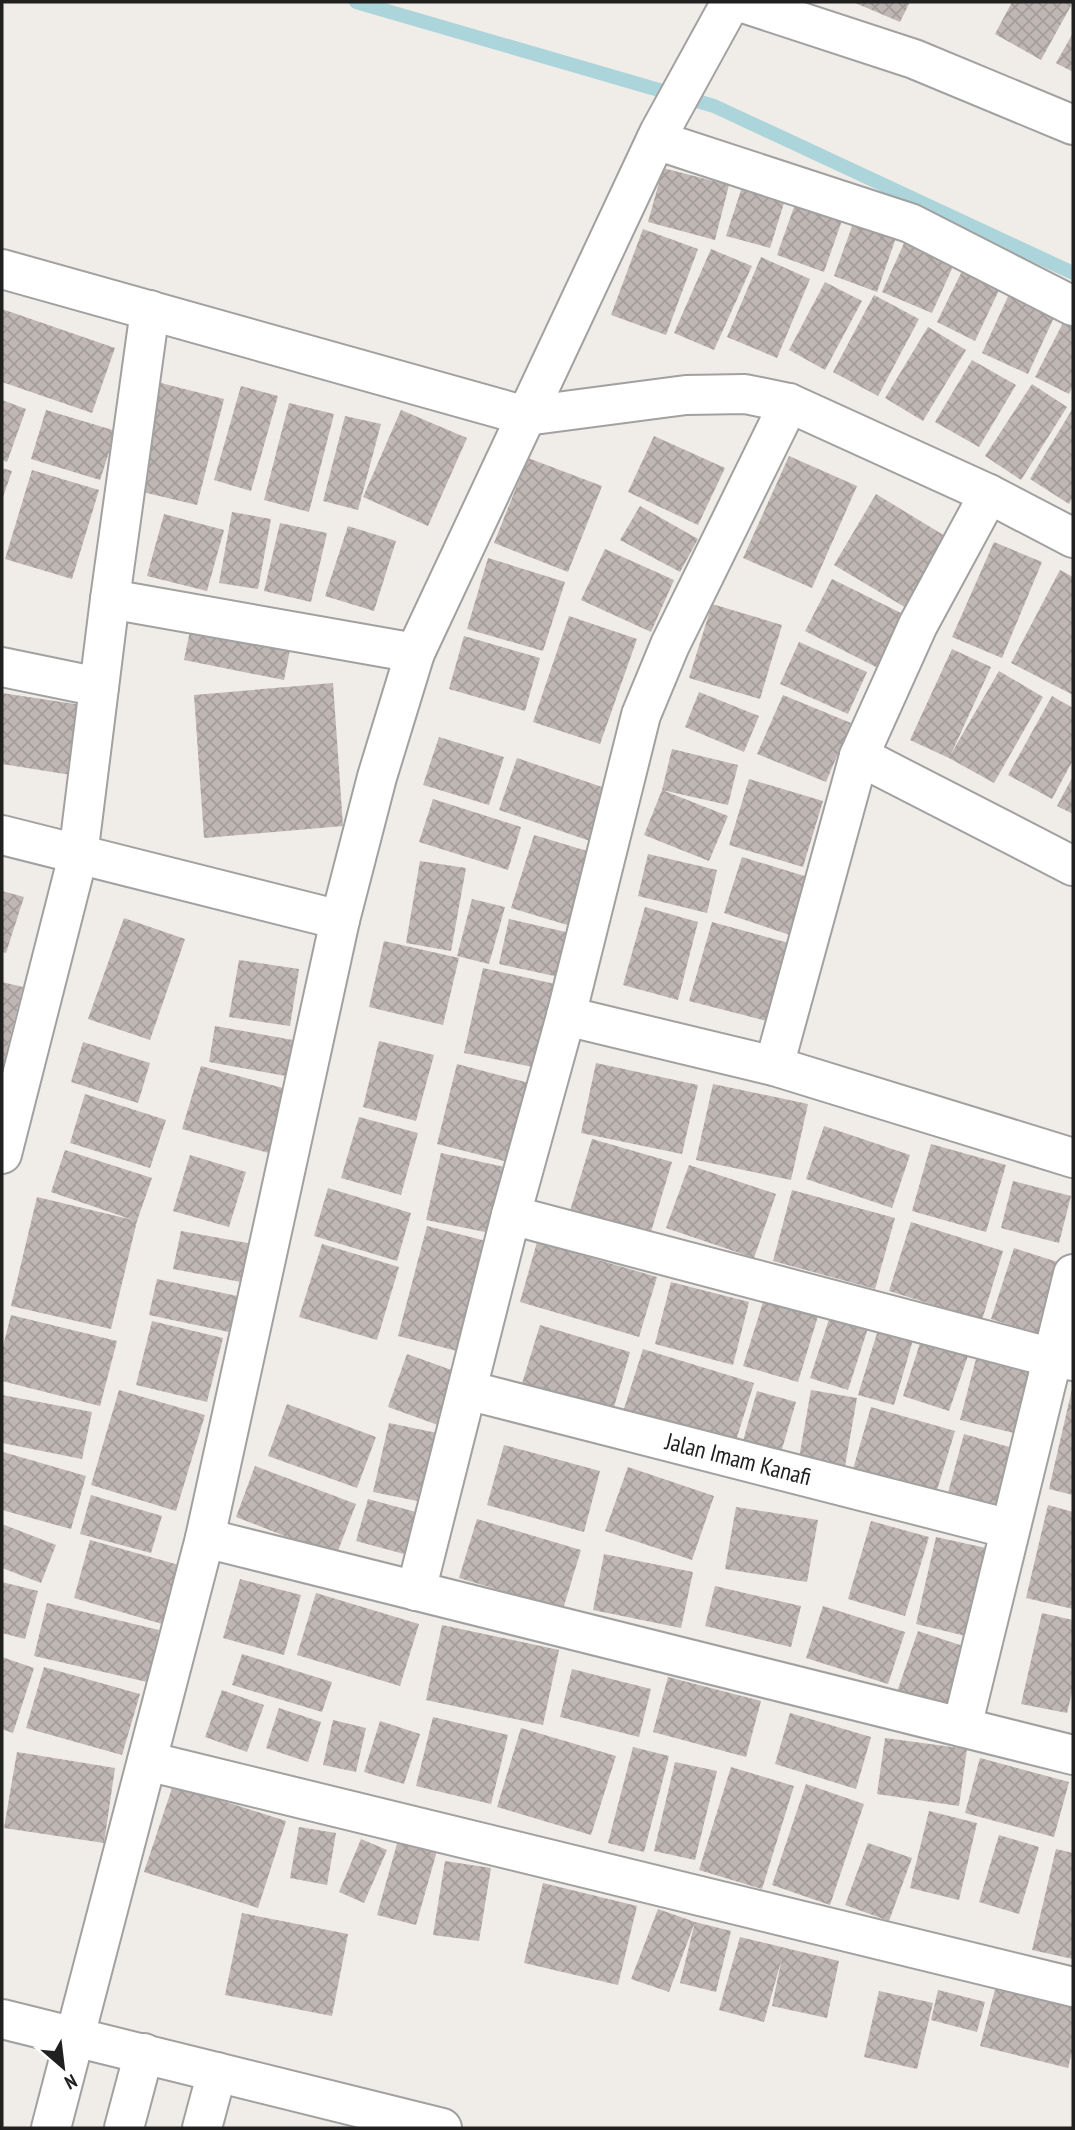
<svg xmlns="http://www.w3.org/2000/svg" width="1075" height="2130" viewBox="0 0 1075 2130" font-family="'PT Sans Narrow',sans-serif">
	<style>
		.lines { fill: none; stroke-linecap: round; stroke-linejoin: round }
		.stream { stroke: #abd5da; stroke-width: 14 }
		.building { fill: url(#building-cross-hatch) }
		.minor-casing { stroke: #a1a1a1; stroke-width: 42 }
		.minor { stroke: #fff; stroke-width: 38 }
		.labels { text-anchor: middle; stroke-width: 5; stroke-linejoin: round; paint-order: stroke }
		.street-label { font-size: 24px; fill: #202020; stroke: #fff }
	</style>
	<defs>
		<pattern id="building-cross-hatch" width="8" height="8" patternUnits="userSpaceOnUse" patternTransform="scale(1.75)"><rect width="8" height="8" fill="#c0b7b4"/><path d="M0 0l8 8M0 8l8-8" fill="none" stroke="#a59d9a"/></pattern>
	</defs>
	<rect width="100%" height="100%" fill="#f0ece7"/>
	<g class="lines">
		<polyline class="stream" points="356,2 714,106 1073,273"/>
	</g>
	<g class="building">
		<polygon points="853,2 910,2 900,22"/>
		<polygon points="1012,2 1073,2 1041,60 995,34"/>
		<polygon points="1073,33 1073,72 1056,63"/>
		<polygon points="663,168 729,185 715,240 648,222"/>
		<polygon points="745,178 788,190 770,248 726,236"/>
		<polygon points="799,193 846,209 824,272 777,255"/>
		<polygon points="854,221 897,235 877,292 834,276"/>
		<polygon points="643,229 698,249 666,335 611,315"/>
		<polygon points="905,241 955,262 932,313 882,292"/>
		<polygon points="711,249 752,266 714,350 674,333"/>
		<polygon points="761,257 810,279 777,358 727,337"/>
		<polygon points="963,269 1001,286 975,341 937,322"/>
		<polygon points="825,282 862,301 825,370 789,350"/>
		<polygon points="1011,290 1057,311 1028,374 982,353"/>
		<polygon points="874,295 919,319 878,396 833,372"/>
		<polygon points="2,309 115,348 92,413 2,382"/>
		<polygon points="1064,321 1073,325 1073,386 1069,394 1035,377"/>
		<polygon points="928,327 966,350 923,421 885,398"/>
		<polygon points="972,360 1016,385 979,447 935,422"/>
		<polygon points="157,382 224,399 197,505 130,489"/>
		<polygon points="1032,384 1067,407 1021,480 985,456"/>
		<polygon points="241,386 278,396 251,491 214,480"/>
		<polygon points="2,400 26,409 7,462 2,460"/>
		<polygon points="289,403 334,414 309,512 264,500"/>
		<polygon points="1073,408 1073,497 1069,504 1030,479"/>
		<polygon points="46,410 116,431 100,480 31,459"/>
		<polygon points="401,410 467,438 428,526 363,497"/>
		<polygon points="345,416 381,424 358,510 323,501"/>
		<polygon points="654,436 725,468 698,525 628,492"/>
		<polygon points="789,456 857,486 812,588 743,558"/>
		<polygon points="528,458 602,486 568,572 494,543"/>
		<polygon points="2,468 12,471 2,500"/>
		<polygon points="32,470 99,490 72,579 5,559"/>
		<polygon points="876,494 950,539 908,609 834,565"/>
		<polygon points="640,506 698,539 680,572 620,540"/>
		<polygon points="232,512 271,519 258,589 219,583"/>
		<polygon points="164,514 224,530 207,591 147,576"/>
		<polygon points="280,523 327,533 311,602 264,591"/>
		<polygon points="348,526 396,541 374,611 325,596"/>
		<polygon points="994,542 1042,562 1002,658 952,637"/>
		<polygon points="605,549 674,580 651,632 581,600"/>
		<polygon points="488,558 565,582 543,651 467,629"/>
		<polygon points="1060,570 1073,577 1073,695 1011,663"/>
		<polygon points="832,579 903,614 876,667 805,631"/>
		<polygon points="712,604 782,625 760,699 689,678"/>
		<polygon points="569,616 637,639 600,744 533,722"/>
		<polygon points="192,621 292,640 284,680 184,660"/>
		<polygon points="464,636 540,658 525,711 449,689"/>
		<polygon points="799,642 867,672 848,714 780,684"/>
		<polygon points="952,649 991,667 951,754 999,671 1043,697 994,783 949,758 910,740"/>
		<polygon points="333,683 343,826 204,838 194,695"/>
		<polygon points="699,692 759,716 744,752 685,727"/>
		<polygon points="2,693 95,707 84,777 2,764"/>
		<polygon points="783,695 851,723 826,782 757,754"/>
		<polygon points="1052,696 1073,708 1073,760 1052,799 1008,775"/>
		<polygon points="439,737 504,757 489,805 423,785"/>
		<polygon points="672,749 738,765 728,805 662,790 728,816 709,861 644,835 662,790"/>
		<polygon points="517,758 608,789 590,841 499,810"/>
		<polygon points="1073,776 1073,814 1057,806"/>
		<polygon points="749,779 823,801 803,867 729,845"/>
		<polygon points="433,799 521,827 508,870 419,842"/>
		<polygon points="534,835 597,854 574,927 511,908"/>
		<polygon points="648,854 717,870 707,913 638,896"/>
		<polygon points="742,857 811,878 793,936 724,913"/>
		<polygon points="420,861 466,868 451,951 406,943"/>
		<polygon points="2,891 24,897 6,953 2,952"/>
		<polygon points="472,899 505,907 489,964 457,956"/>
		<polygon points="645,907 698,922 678,1000 623,985"/>
		<polygon points="124,918 185,939 150,1040 88,1019"/>
		<polygon points="509,919 570,933 559,977 499,964"/>
		<polygon points="712,922 789,943 767,1021 689,1001"/>
		<polygon points="384,941 459,958 443,1025 369,1007"/>
		<polygon points="239,960 299,969 290,1026 229,1017"/>
		<polygon points="483,968 555,984 538,1068 464,1053"/>
		<polygon points="2,982 23,987 3,1065 2,1065"/>
		<polygon points="215,1026 293,1040 286,1076 209,1062"/>
		<polygon points="379,1041 434,1055 416,1121 363,1107"/>
		<polygon points="83,1042 150,1063 138,1103 71,1082"/>
		<polygon points="596,1063 698,1085 682,1154 581,1133"/>
		<polygon points="457,1064 533,1084 512,1163 437,1144"/>
		<polygon points="201,1066 294,1091 276,1155 182,1129"/>
		<polygon points="713,1084 808,1104 791,1180 696,1160"/>
		<polygon points="85,1094 166,1120 150,1168 70,1143"/>
		<polygon points="359,1117 418,1133 401,1195 341,1178"/>
		<polygon points="824,1126 910,1155 892,1208 806,1179"/>
		<polygon points="592,1139 672,1162 650,1235 570,1211"/>
		<polygon points="931,1144 1006,1165 986,1232 912,1211"/>
		<polygon points="65,1150 152,1178 137,1221 111,1329 11,1306 37,1197 133,1220 51,1192"/>
		<polygon points="441,1153 509,1168 495,1234 426,1220"/>
		<polygon points="190,1155 246,1172 229,1227 173,1211"/>
		<polygon points="689,1165 776,1194 754,1258 666,1228"/>
		<polygon points="1013,1181 1071,1196 1059,1243 1001,1228"/>
		<polygon points="328,1188 411,1213 397,1261 314,1236"/>
		<polygon points="792,1190 895,1218 875,1289 773,1261"/>
		<polygon points="911,1222 1003,1251 982,1320 889,1291"/>
		<polygon points="427,1226 494,1243 465,1353 398,1336"/>
		<polygon points="181,1231 253,1244 246,1283 173,1269"/>
		<polygon points="537,1242 657,1277 639,1337 520,1302"/>
		<polygon points="322,1244 399,1267 377,1340 299,1317"/>
		<polygon points="1014,1248 1064,1264 1041,1335 991,1319"/>
		<polygon points="157,1279 237,1296 229,1332 149,1315"/>
		<polygon points="671,1282 749,1302 733,1365 655,1344"/>
		<polygon points="764,1299 818,1316 798,1382 743,1366"/>
		<polygon points="831,1313 869,1325 848,1390 810,1378"/>
		<polygon points="11,1315 117,1341 100,1406 2,1381 2,1350"/>
		<polygon points="152,1321 223,1338 207,1402 136,1385"/>
		<polygon points="540,1325 630,1352 612,1414 521,1387"/>
		<polygon points="878,1330 913,1340 894,1405 858,1395"/>
		<polygon points="922,1337 969,1353 949,1411 903,1396"/>
		<polygon points="643,1349 754,1383 733,1450 622,1415"/>
		<polygon points="407,1354 468,1376 449,1429 388,1407"/>
		<polygon points="976,1359 1030,1372 1014,1433 960,1420"/>
		<polygon points="1072,1389 1073,1389 1073,1495 1049,1489"/>
		<polygon points="119,1390 205,1415 176,1511 91,1485"/>
		<polygon points="811,1390 857,1398 845,1466 799,1458"/>
		<polygon points="757,1391 796,1402 779,1459 741,1448"/>
		<polygon points="2,1395 92,1412 82,1459 2,1443"/>
		<polygon points="287,1404 376,1437 357,1488 268,1456"/>
		<polygon points="871,1407 955,1431 934,1500 851,1476"/>
		<polygon points="389,1423 442,1434 427,1503 373,1492"/>
		<polygon points="964,1434 1020,1450 1000,1519 945,1504"/>
		<polygon points="504,1445 600,1471 584,1532 487,1505"/>
		<polygon points="3,1452 86,1476 71,1529 2,1510"/>
		<polygon points="255,1466 356,1504 336,1556 236,1517"/>
		<polygon points="628,1467 714,1496 692,1560 605,1531"/>
		<polygon points="91,1495 162,1516 151,1553 80,1534"/>
		<polygon points="368,1499 427,1515 415,1557 356,1541"/>
		<polygon points="1048,1505 1073,1512 1073,1609 1026,1598"/>
		<polygon points="736,1507 818,1520 807,1582 725,1569"/>
		<polygon points="477,1519 581,1550 563,1609 459,1578"/>
		<polygon points="871,1521 929,1537 905,1616 848,1599"/>
		<polygon points="2,1524 56,1545 41,1583 2,1568"/>
		<polygon points="936,1537 995,1550 974,1638 916,1624"/>
		<polygon points="90,1540 179,1565 162,1624 74,1598"/>
		<polygon points="604,1554 693,1572 681,1628 593,1610"/>
		<polygon points="240,1579 301,1595 284,1655 223,1638"/>
		<polygon points="2,1582 38,1591 25,1639 2,1633"/>
		<polygon points="715,1586 801,1606 791,1647 705,1626"/>
		<polygon points="316,1593 419,1624 400,1686 297,1655"/>
		<polygon points="47,1603 159,1630 147,1682 34,1656"/>
		<polygon points="823,1606 905,1632 888,1684 806,1658"/>
		<polygon points="1042,1613 1073,1620 1073,1688 1067,1713 1021,1704"/>
		<polygon points="442,1625 559,1650 543,1725 426,1700"/>
		<polygon points="918,1631 978,1651 957,1712 897,1692"/>
		<polygon points="242,1654 332,1682 322,1712 232,1685"/>
		<polygon points="2,1657 34,1668 13,1733 2,1729"/>
		<polygon points="44,1667 140,1694 122,1755 26,1728"/>
		<polygon points="572,1669 651,1689 639,1737 560,1717"/>
		<polygon points="668,1677 761,1701 746,1757 653,1732"/>
		<polygon points="222,1690 264,1705 247,1752 205,1737"/>
		<polygon points="279,1708 321,1722 308,1762 266,1748"/>
		<polygon points="790,1713 871,1737 856,1789 775,1764"/>
		<polygon points="433,1717 508,1735 491,1804 416,1786"/>
		<polygon points="333,1720 366,1728 356,1772 323,1765"/>
		<polygon points="380,1721 420,1734 404,1784 364,1772"/>
		<polygon points="521,1728 616,1756 591,1835 497,1807"/>
		<polygon points="885,1738 967,1749 959,1806 877,1794"/>
		<polygon points="633,1747 669,1756 644,1852 608,1843"/>
		<polygon points="17,1752 115,1768 104,1843 4,1828"/>
		<polygon points="980,1758 1069,1782 1054,1837 965,1813"/>
		<polygon points="675,1762 717,1771 695,1860 654,1851"/>
		<polygon points="731,1767 794,1786 762,1889 699,1870"/>
		<polygon points="806,1784 864,1804 830,1905 772,1885"/>
		<polygon points="173,1785 286,1821 258,1908 144,1872"/>
		<polygon points="929,1811 977,1823 959,1900 910,1888"/>
		<polygon points="299,1827 336,1833 327,1885 290,1878"/>
		<polygon points="999,1835 1039,1847 1019,1914 979,1902"/>
		<polygon points="361,1839 387,1850 364,1903 339,1892"/>
		<polygon points="398,1840 437,1851 416,1925 377,1915"/>
		<polygon points="868,1843 912,1858 889,1921 845,1905"/>
		<polygon points="1056,1849 1073,1853 1073,1959 1032,1950"/>
		<polygon points="445,1861 491,1868 479,1941 433,1935"/>
		<polygon points="543,1883 637,1906 618,1985 524,1963"/>
		<polygon points="658,1909 695,1922 731,1931 716,1992 680,1983 695,1922 669,1992 631,1979"/>
		<polygon points="242,1913 348,1934 332,2016 225,1995"/>
		<polygon points="740,1937 839,1961 827,2018 772,2006 782,1958 764,2022 719,2010"/>
		<polygon points="996,1986 1073,2005 1073,2049 1068,2068 980,2046"/>
		<polygon points="938,1990 985,2002 977,2032 931,2020"/>
		<polygon points="879,1991 933,2003 917,2069 864,2057"/>
	</g>
	<g class="lines">
		<defs>
			<g id="minor">
				<polyline points="740,2 914,59 1073,125"/>
				<polyline points="656,140 910,223 1073,306"/>
				<polyline points="2,269 526,416 686,395 745,394 789,403 989,494 1073,538"/>
				<polyline points="110,599 415,653"/>
				<polyline points="2,667 99,687"/>
				<polyline points="859,756 1073,866"/>
				<polyline points="2,835 340,920"/>
				<polyline points="566,1016 774,1066 1073,1158"/>
				<polyline points="774,1066 859,756 918,625 989,494"/>
				<polyline points="2,1154 78,856 110,599 150,310"/>
				<polyline points="511,1215 1053,1358 1073,1361"/>
				<path id="s1" d="M467 1390 1010 1529"/>
				<polyline points="205,1538 1073,1755"/>
				<polyline points="416,1591 511,1215 566,1016 641,715 670,645 789,403"/>
				<polyline points="962,1727 1073,1274"/>
				<polyline points="147,1761 1073,1987"/>
				<polyline points="2,2019 442,2128"/>
				<polyline points="51,2128 205,1538 340,920 377,777 415,653 659,133 731,2"/>
				<polyline points="124,2128 144,2053"/>
				<polyline points="202,2128 217,2072"/>
			</g>
		</defs>
		<use href="#minor" class="minor-casing"/>
		<use href="#minor" class="minor"/>
	</g>
	<g class="labels">
		<g class="street-label">
			<text dy="8" stroke="none"><textPath href="#s1" startOffset="280">Jalan Imam Kanafi</textPath></text>
		</g>
	</g>
	<rect width="1075" height="2130" fill="none" stroke="#202020" stroke-width="7"/>
	<g transform="translate(63 2067) rotate(152)" stroke="#ffffff" stroke-width="5" paint-order="stroke">
	<path d="M0-5L12 26L0 18L-12 26Z" fill="#202020"/>
	<text y="-10" font-size="19" font-weight="bold" text-anchor="middle" fill="#202020">N</text>
	</g>
</svg>
